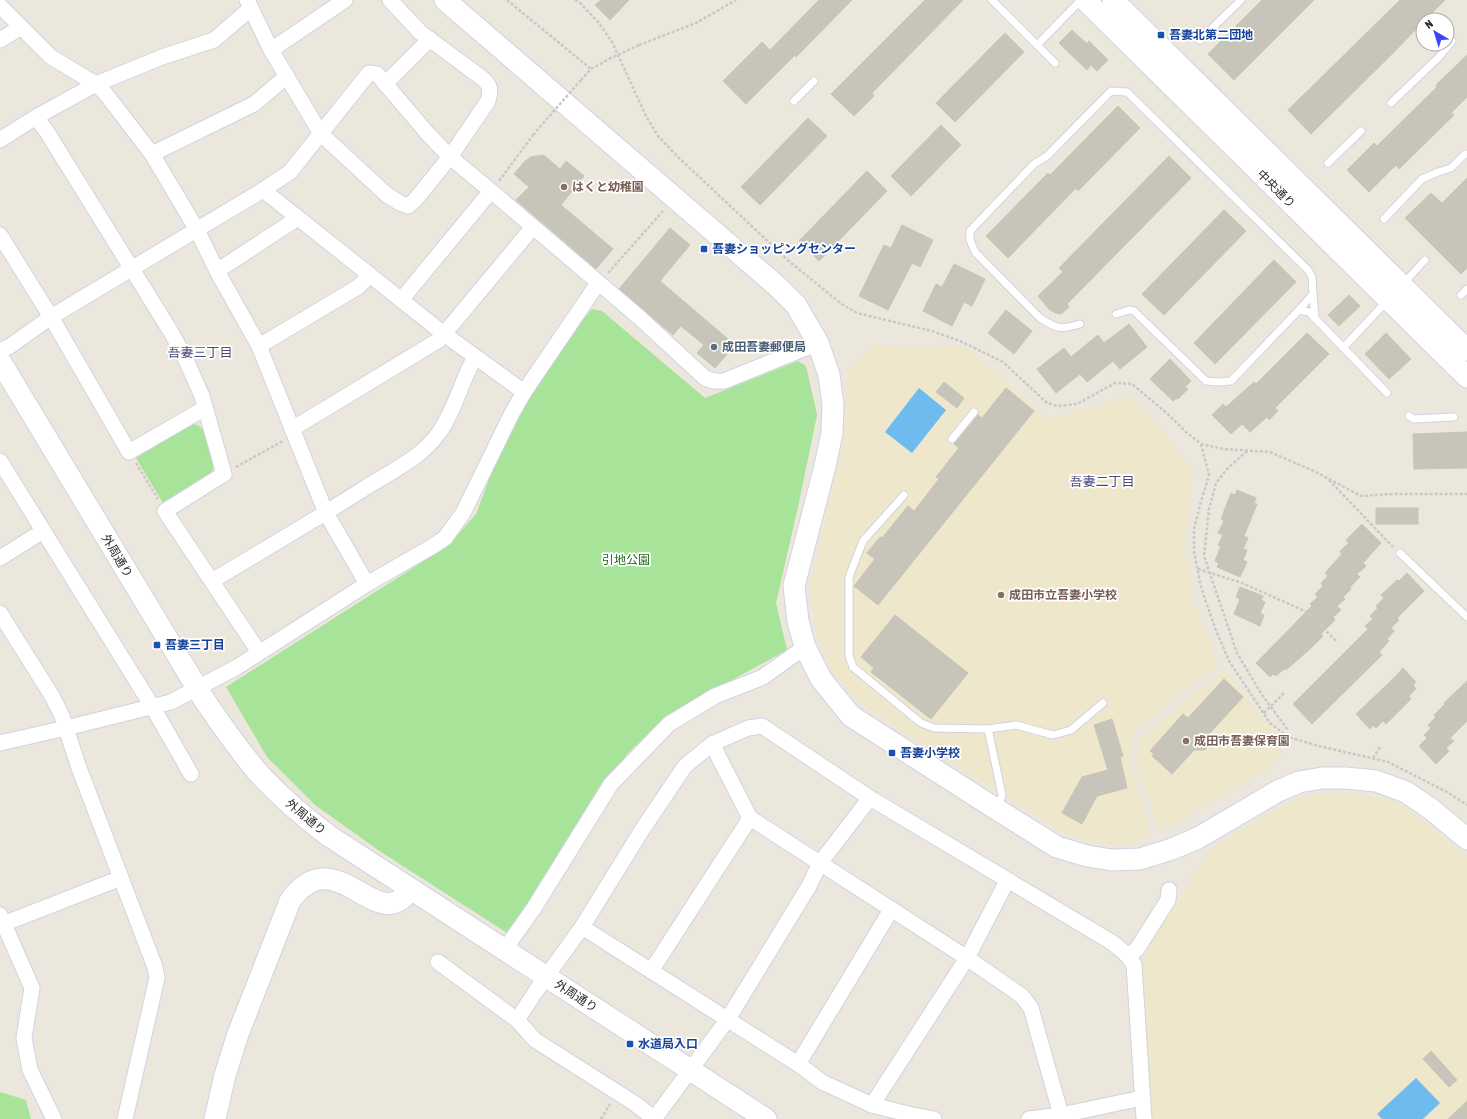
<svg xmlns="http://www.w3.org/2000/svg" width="1467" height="1119" viewBox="0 0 1467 1119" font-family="'Asap Condensed','Noto Sans JP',sans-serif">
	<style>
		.education { fill: #eee7cb }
		.green { fill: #a7e398 }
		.water { fill: #6ebbef }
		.building { fill: #c7c5ba; stroke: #c8c4b5 }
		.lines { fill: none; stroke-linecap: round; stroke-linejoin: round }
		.lane-casing { stroke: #d1d2e3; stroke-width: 9 }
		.street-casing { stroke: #d1d2e3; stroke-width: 17 }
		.secondary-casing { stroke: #d1d2e3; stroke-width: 23 }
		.path { stroke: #c8c8c8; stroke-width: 2.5; stroke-dasharray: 3 2; stroke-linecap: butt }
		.lane { stroke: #fff; stroke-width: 7 }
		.street { stroke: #fff; stroke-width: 15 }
		.secondary { stroke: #fff; stroke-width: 21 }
		.path-bridge { stroke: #c8c8c8; stroke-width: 2.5; stroke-dasharray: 3 2; stroke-linecap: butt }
		.transit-dot { fill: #1a4fb4; stroke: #fff; stroke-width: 1.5 }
		.education-dot { fill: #8d6e63; stroke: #fff; stroke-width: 1.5 }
		.service-dot { fill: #5c6f8a; stroke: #fff; stroke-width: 1.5 }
		.labels { text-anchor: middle; stroke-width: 3.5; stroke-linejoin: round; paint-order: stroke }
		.transit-label { font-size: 12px; font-weight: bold; fill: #164399; stroke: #fff; text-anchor: start }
		.education-label { font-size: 12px; font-weight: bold; fill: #785e54; stroke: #fff; text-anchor: start }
		.street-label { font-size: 12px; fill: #2a2a2a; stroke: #fff }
		.service-label { font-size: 12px; font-weight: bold; fill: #4e5e75; stroke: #fff; text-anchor: start }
		.park-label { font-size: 12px; fill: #1f6819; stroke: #fff }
		.neighbourhood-label { font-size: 13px; fill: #4a4c7b; stroke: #fff }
	</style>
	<rect width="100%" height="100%" fill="#ece7dc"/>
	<g class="education">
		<polygon points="871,346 966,348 1048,419 1132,396 1193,469 1184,546 1193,601 1218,663 1138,728 1132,739 1128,758 1151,836 1119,845 1087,842 1051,826 859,703 831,670 815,627 810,588 846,425 845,378"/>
		<polygon points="1225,670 1275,734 1287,744 1269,769 1160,831 1137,764 1137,750 1144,735"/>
		<polygon points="1338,792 1364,795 1393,801 1421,819 1467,857 1467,1119 1150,1119 1137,966 1211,848 1296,799"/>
	</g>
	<g class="green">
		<polygon points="592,309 602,311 705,398 798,361 806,366 817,415 798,507 776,603 787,650 666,716 627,754 509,934 381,852 315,805 267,757 226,687 449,545 476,514 510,424 542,369"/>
		<path d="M193 424C210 426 211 452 214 465L212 473 210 475 163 503 136 458 188 425Z"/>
		<polygon points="0,1092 26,1100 31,1119 0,1119"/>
	</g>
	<g class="water">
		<polygon points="919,388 946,410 912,453 885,432"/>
		<polygon points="1416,1078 1440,1103 1423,1119 1382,1119 1377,1114"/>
	</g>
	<g class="building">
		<polygon points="601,0 629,0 610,20 595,5"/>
		<polygon points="819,0 852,0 796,57 795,55 746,104 723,81 762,42 770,50"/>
		<polygon points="925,0 963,0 872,93 874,96 854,116 831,94"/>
		<polygon points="1262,0 1314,0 1234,80 1208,54"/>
		<polygon points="1400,0 1445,0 1425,20 1423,20 1423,22 1392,54 1311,134 1288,110"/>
		<polygon points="1072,30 1087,44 1089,41 1108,60 1097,71 1091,65 1087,70 1059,43"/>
		<polygon points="1005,33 1024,52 955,122 936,103"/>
		<polygon points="1467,55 1467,97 1451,113 1454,115 1399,169 1396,165 1369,192 1347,170 1374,143 1377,146 1437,87 1436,85"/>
		<polygon points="1118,106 1140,128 1078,191 1076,188 1008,258 986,236 1048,173 1050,175"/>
		<polygon points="808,118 827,136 760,205 741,187"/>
		<polygon points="941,125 961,145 911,196 891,176"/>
		<polygon points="542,155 545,156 560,169 566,161 584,176 561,205 613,249 596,269 516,200 529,187 514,174 525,161 531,157"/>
		<polygon points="1169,156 1191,178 1067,304 1069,307 1061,314 1055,313 1049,309 1038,296 1063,272 1059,268"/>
		<polygon points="867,171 887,191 819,261 799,241"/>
		<polygon points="1467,178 1467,268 1461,274 1405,218 1431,193 1442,203"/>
		<polygon points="1224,210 1246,231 1164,315 1142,294"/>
		<polygon points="902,225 933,240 920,267 912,263 888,310 859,296 884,245 891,248"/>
		<polygon points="670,228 690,245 660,281 735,345 715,368 697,353 704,345 681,326 673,335 619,289"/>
		<polygon points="1274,260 1296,282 1215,364 1194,343"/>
		<polygon points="954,264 985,279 972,306 964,302 952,326 923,311 936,284 942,287"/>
		<polygon points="1349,295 1360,306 1339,326 1328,315"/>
		<polygon points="1006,310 1032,331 1014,354 988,333"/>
		<polygon points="1129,324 1147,347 1120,369 1113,361 1087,382 1080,374 1056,393 1037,369 1064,348 1071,357 1098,335 1104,343"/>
		<polygon points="1307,333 1329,354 1275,408 1278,411 1269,420 1267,417 1250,432 1242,424 1231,434 1212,415 1223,404 1226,407 1254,382 1256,384"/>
		<polygon points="1386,333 1411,359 1389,379 1365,354"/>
		<polygon points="1170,359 1191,381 1185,387 1188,389 1178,399 1177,398 1173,401 1150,379"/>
		<polygon points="944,382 964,398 957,408 936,392"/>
		<polygon points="1006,388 1034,411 878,605 854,586 875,559 867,553 880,537 882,538 908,506 914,511 939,479 936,477 959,448 954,444 978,415 982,418"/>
		<polygon points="1467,432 1467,468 1414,469 1413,434"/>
		<polygon points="1237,490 1256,498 1254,503 1257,504 1244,536 1248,538 1243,549 1247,550 1243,560 1247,562 1240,577 1217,567 1219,563 1215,561 1221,546 1218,545 1223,535 1218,533 1224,521 1221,519 1231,493 1235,495"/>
		<rect x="1376" y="508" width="42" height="16"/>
		<polygon points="1362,524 1381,543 1363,563 1366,566 1357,574 1360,577 1350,587 1351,589 1343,597 1345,599 1337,606 1341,610 1333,617 1335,620 1321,634 1323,636 1311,648 1286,670 1284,669 1276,676 1273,674 1270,677 1256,663 1312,606 1310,604 1318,597 1315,594 1323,586 1321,583 1328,576 1325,573 1342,554 1340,551 1349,543 1346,540"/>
		<polygon points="1407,573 1424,591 1397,618 1399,620 1391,628 1394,631 1387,639 1389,641 1379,652 1382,655 1312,724 1293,704 1368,629 1365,626 1373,619 1370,616 1378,608 1376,606 1384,598 1381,595 1397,580 1399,581"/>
		<polygon points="1240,587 1263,596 1261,600 1265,602 1260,613 1264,615 1260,626 1234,614 1240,599 1236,597"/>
		<polygon points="895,615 968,673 931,719 871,672 874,668 861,657"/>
		<polygon points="1403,668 1416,682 1413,685 1416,689 1409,696 1411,699 1386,724 1383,721 1376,728 1373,725 1370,729 1356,714 1395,677"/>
		<polygon points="1224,679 1243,697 1208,735 1209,744 1207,748 1204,750 1194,750 1172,774 1152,756 1154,754 1150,751 1183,714 1188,718"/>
		<polygon points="1467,681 1467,721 1450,738 1454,741 1446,748 1449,751 1436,764 1419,746 1427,738 1424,735 1431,728 1428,725 1436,717 1434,715 1445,704 1444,703"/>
		<polygon points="1112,719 1123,756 1120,757 1127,788 1097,796 1082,824 1062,813 1082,777 1108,770 1094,725"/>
		<polygon points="1431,1051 1457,1080 1449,1087 1423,1059"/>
		<polygon points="1467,1101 1467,1119 1448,1119"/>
	</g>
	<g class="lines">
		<defs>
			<g id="lane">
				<polyline points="992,0 1055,63"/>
				<polyline points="1200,40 1241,0"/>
				<polyline points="1037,45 1081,0"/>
				<polyline points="794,101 814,81"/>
				<polyline points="1391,103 1439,57 1452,41"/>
				<polyline points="1328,163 1361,131"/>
				<polyline points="1384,219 1422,179 1438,172 1451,168 1465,154"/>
				<polyline points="1402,285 1425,260"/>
				<polyline points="1313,294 1315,318"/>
				<polyline points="1461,295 1467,289"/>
				<polyline points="1299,310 1309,312 1387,393"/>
				<path d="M1080 324C1060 330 1057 329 1040 318L975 252 970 240V231L1034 164 1047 156 1111 91 1127 92 1308 270 1312 277 1313 294 1299 310 1231 381 1217 382 1206 381 1134 311 1129 310 1116 314"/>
				<polyline points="1343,348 1387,301"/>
				<polyline points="1409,416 1414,419 1454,417"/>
				<polyline points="952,439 974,412"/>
				<polyline points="904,495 863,541 849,577 849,656 853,667 921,723 934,728 988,729 1016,725 1053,735 1071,730 1103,703"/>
				<polyline points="1400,553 1467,617"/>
				<polyline points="988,729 1002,795 998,807"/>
			</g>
			<g id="street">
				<path d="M247 0 271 50 321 134 387 195 400 203 408 206 415 200 450 157 488 101C491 89 491 86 482 78L421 33 390 0"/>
				<polyline points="0,6 51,57 96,84 105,93 152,154 197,230 217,271 259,346 326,513 367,584"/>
				<polyline points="0,40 21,27"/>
				<polyline points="271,50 345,0"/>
				<polyline points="385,84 430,39"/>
				<polyline points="36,117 47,132 171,332 185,358 202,396 224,474 165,511 259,652"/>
				<polyline points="0,140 36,117 96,84 162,57 214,40 250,9"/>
				<polyline points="152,154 254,104 287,76"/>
				<polyline points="263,190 444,334 524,392"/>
				<polyline points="0,235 51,317 129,452 205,408"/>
				<polyline points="217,271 298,218"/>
				<polyline points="401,300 491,191"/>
				<polyline points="259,346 358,287 370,275"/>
				<path d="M0 351 10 346 51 317 263 190 290 172 369 73 377 74 428 134 450 157 491 191 640 318 705 378C712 381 717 382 724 381L818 343"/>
				<polyline points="292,429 439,340 533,227"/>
				<polyline points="0,461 152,706 191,774"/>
				<polyline points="0,558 43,531"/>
				<path d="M212 581C263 550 315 520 365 488 390 472 421 458 438 434 455 411 461 381 475 357"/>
				<polyline points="0,613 52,696 62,716 79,768 155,967 157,978 125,1119"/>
				<polyline points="0,743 66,728 171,702 237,667 367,584 433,546 445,538 463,513 512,413 524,392 598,283"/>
				<polyline points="712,744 750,818 967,958 1022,996 1031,1008 1061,1115"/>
				<polyline points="0,915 32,988 24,1038 30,1070 54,1119"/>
				<polyline points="3,924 121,878"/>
				<polyline points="582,927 801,1066 822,1082 872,1105 908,1114 934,1119"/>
				<polyline points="505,949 534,908 611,784 669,724 715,696 763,677 805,647"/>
				<polyline points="1128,956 1137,949 1168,900 1169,890"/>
				<polyline points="438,962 517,1020 535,1040 634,1103 655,1119"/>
				<polyline points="651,971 750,818"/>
				<polyline points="517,1020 536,991 582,927 642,830 685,766 712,744 748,728 762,726 870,798 1113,943 1128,956 1134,965 1144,1119"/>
				<polyline points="798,1064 891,910"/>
				<polyline points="872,1105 967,958 1007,881"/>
				<polyline points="654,1119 728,1019 809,886 820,863 870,798"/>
				<polyline points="1029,1119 1061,1115 1142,1098"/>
			</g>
			<g id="secondary">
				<polyline points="445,0 777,286 796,305 818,343 829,375 833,405 832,433 825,466 794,586 798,621 805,647 821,679 851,716 982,800 1057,847 1087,856 1112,860 1140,859 1172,849 1198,838 1278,791 1299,782 1322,778 1346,778 1376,781 1406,792 1431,809 1467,839"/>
				<polyline points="1085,0 1467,377"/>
				<polyline points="1113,0 1467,350"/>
				<path d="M0 361 205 701C223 727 241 754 262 777 283 799 305 818 329 836L766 1119"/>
				<path d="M215 1119 225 1075 238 1034 290 901C336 836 378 940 410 889"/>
			</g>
		</defs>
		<use href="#lane" class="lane-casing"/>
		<use href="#street" class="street-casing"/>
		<use href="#secondary" class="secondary-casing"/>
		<g class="path">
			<polyline points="507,0 591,69"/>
			<polyline points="575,0 580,3 599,23 612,42 646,116 658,136 678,157 791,263 843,305 857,313 932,331 960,341 1003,362 1047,403 1058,406 1077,404 1115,383 1132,384 1169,415 1186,432 1201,444 1223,449 1270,452 1314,471 1361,496 1392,494 1467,494"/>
			<polyline points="639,45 696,23 736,0"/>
			<polyline points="581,80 591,69 609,59"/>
			<polyline points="499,181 533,135"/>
			<polyline points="608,273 663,211"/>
			<polyline points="1201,444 1209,475 1200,505 1194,530 1194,552 1201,587 1215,628 1229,661 1270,723 1288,737 1319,746 1388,762 1447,792 1467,805"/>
			<polyline points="1247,451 1227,469 1216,483 1209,509 1204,556 1237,653 1262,695 1288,730"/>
			<polyline points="136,463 158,499"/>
			<polyline points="236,467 283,441"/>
			<polyline points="1329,480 1393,547"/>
			<polyline points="1198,569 1242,583 1307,612 1336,641"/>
			<polyline points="1264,713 1284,693"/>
			<polyline points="1373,758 1381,746"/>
			<polyline points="601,1119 610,1104"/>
		</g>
		<use href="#lane" class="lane"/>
		<use href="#street" class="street"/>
		<use href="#secondary" class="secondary"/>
		<g class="path-bridge">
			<polyline points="609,59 639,45"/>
			<polyline points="533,135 581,80"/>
		</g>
	</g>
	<g class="transit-dot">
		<rect x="1157" y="31" width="8" height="8" rx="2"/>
		<rect x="700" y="245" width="8" height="8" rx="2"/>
		<rect x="153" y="641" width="8" height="8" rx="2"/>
		<rect x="888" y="749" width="8" height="8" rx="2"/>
		<rect x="626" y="1040" width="8" height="8" rx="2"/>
	</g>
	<g class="education-dot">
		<circle cx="564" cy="187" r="4"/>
		<circle cx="1001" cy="595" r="4"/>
		<circle cx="1186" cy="741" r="4"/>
	</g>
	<circle class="service-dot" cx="714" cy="347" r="4"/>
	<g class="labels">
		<g class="transit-label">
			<text x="1169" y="39">吾妻北第二団地</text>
			<text x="712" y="253">吾妻ショッピングセンター</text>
			<text x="165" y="649">吾妻三丁目</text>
			<text x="900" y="757">吾妻小学校</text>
			<text x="638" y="1048">水道局入口</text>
		</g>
		<g class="education-label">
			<text x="572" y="191">はくと幼稚園</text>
			<text x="1009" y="599">成田市立吾妻小学校</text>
			<text x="1194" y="745">成田市吾妻保育園</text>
		</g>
		<g class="street-label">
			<text transform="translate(1276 189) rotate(45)" y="4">中央通り</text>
			<text transform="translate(117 556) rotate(59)" y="4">外周通り</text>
			<text transform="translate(306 817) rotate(40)" y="4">外周通り</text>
			<text transform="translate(576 996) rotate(33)" y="4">外周通り</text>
		</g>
		<g class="service-label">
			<text x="722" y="351">成田吾妻郵便局</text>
		</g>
		<g class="park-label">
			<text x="626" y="564">引地公園</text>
		</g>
		<g class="neighbourhood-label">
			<text x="200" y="357">吾妻三丁目</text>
			<text x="1102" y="486">吾妻二丁目</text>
		</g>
	</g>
	<g transform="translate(1435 32) rotate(322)"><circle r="19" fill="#ffffff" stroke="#aaaaaa"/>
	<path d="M0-3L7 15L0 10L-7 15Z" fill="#3a44fb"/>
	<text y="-6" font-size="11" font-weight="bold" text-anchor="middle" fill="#2a2a2a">N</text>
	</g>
</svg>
